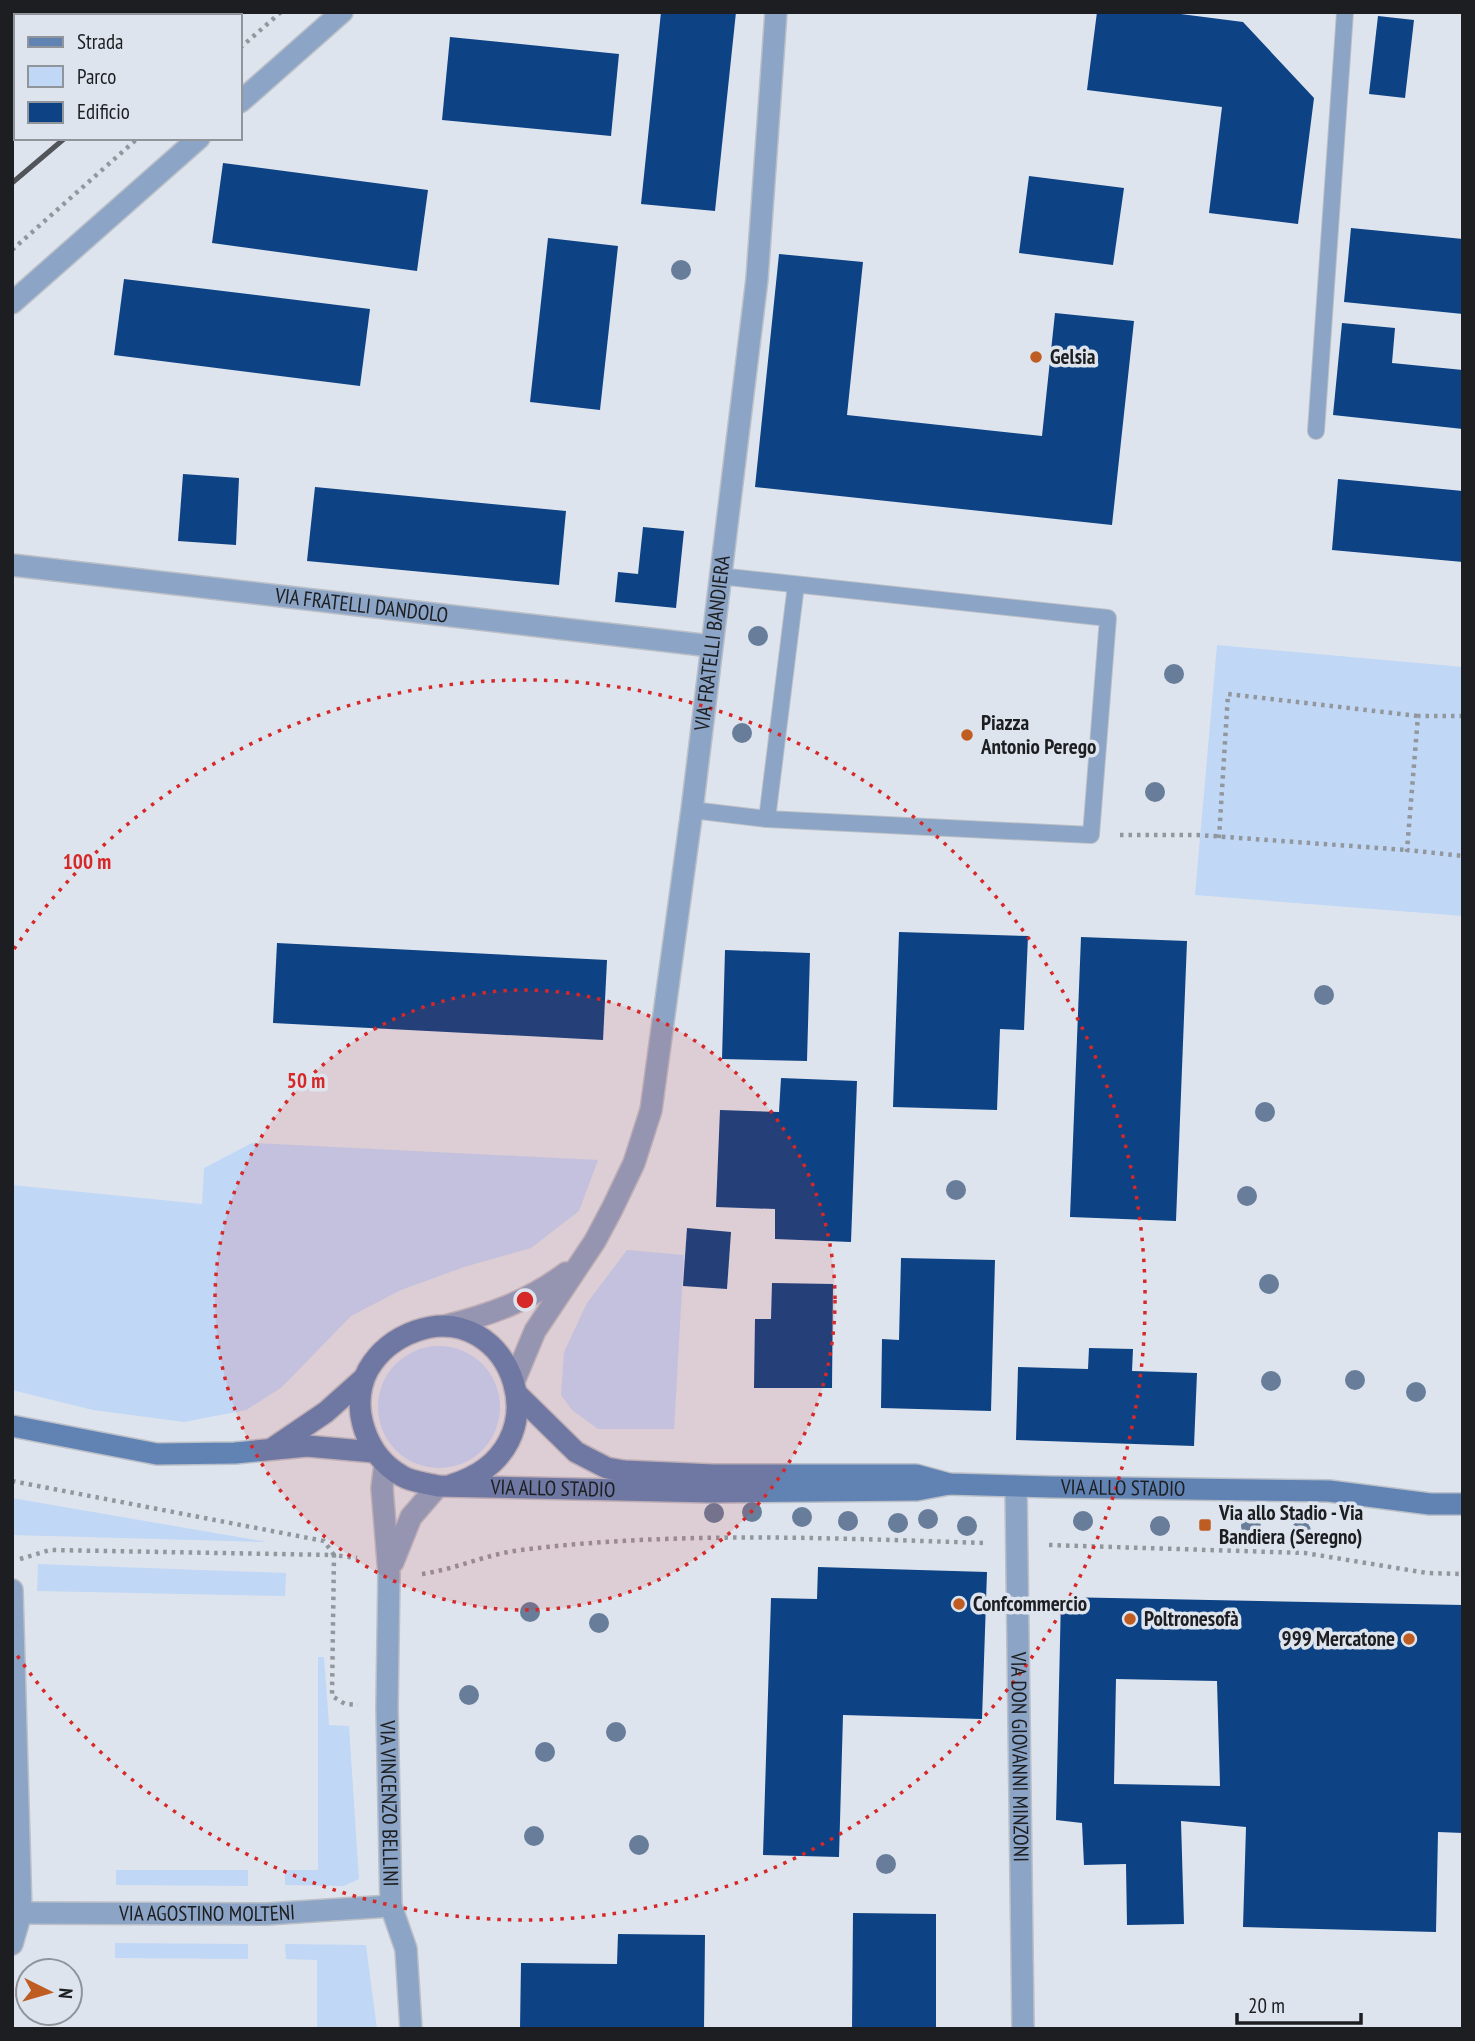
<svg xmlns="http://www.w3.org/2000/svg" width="1475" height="2041" viewBox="0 0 1475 2041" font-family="'PT Sans Narrow',sans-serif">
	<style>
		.green { fill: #c1d7f6 }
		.building { fill: #0d4284; fill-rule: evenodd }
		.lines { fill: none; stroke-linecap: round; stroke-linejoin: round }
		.service-casing { stroke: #bbc0c8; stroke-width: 18 }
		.minor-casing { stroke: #bbc0c8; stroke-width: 24 }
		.secondary-casing { stroke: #bbc0c8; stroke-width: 24 }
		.path { stroke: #92979d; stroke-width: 4.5; stroke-dasharray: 3.5 5; stroke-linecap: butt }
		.service { stroke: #8ca4c5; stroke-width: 16 }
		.minor { stroke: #8ca4c5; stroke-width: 21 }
		.secondary { stroke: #6183b4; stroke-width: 21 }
		.rail { stroke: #515458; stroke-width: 5 }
		.tree { fill: #677d9a }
		.ring { fill: none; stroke: #d62828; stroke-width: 3.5; stroke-dasharray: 3.5 7 }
		.poi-dot { fill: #be5c22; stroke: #dee4ed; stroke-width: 2.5 }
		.labels { text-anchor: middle; stroke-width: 7; stroke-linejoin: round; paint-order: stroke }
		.poi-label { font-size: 21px; font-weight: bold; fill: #1c1e21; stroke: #dee4ed; text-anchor: start }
		.street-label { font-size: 21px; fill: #1c1e21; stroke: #dee4ed }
		.centre { fill: #d62828; stroke: #dee4ed; stroke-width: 3.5 }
		.ring-label { font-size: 21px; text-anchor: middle; font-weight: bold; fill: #d62828; stroke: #dee4ed; stroke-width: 7; stroke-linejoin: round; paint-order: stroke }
	</style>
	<rect width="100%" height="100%" fill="#dee4ed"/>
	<g class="green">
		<polygon points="1217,645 1463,667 1463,916 1195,895"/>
		<polygon points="252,1143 598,1160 579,1211 531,1248 464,1267 401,1290 351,1316 281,1388 246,1410 184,1422 93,1410 12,1390 12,1185 202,1204 204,1168"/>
		<polygon points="627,1250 684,1255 674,1429 598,1429 572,1410 561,1395 564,1352 587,1303"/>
		<circle cx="439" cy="1407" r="61"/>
		<polygon points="12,1498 267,1542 12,1535"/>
		<polygon points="38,1564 286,1573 285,1596 37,1591"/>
		<polygon points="318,1657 324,1657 329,1725 349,1726 359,1879 344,1886 285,1885 285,1870 318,1870"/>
		<polygon points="116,1870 248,1870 248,1886 116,1885"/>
		<polygon points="115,1943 248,1944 248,1959 115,1958"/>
		<polygon points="285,1944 366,1945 377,2029 317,2029 317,1960 286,1959"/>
	</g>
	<g class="building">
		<polygon points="661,12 736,12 715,211 641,204"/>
		<polygon points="1097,12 1165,12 1243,22 1314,98 1298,224 1209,213 1222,107 1087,90"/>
		<polygon points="1378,16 1414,20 1405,98 1369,94"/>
		<polygon points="450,37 619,54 611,136 442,120"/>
		<polygon points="223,163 428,190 417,271 212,243"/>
		<polygon points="1029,176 1124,188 1113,265 1019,253"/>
		<polygon points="1351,228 1463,239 1463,314 1344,302"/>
		<polygon points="548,238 618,246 600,410 530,402"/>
		<polygon points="779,254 863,262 847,415 1042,436 1055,313 1134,321 1112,525 755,487"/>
		<polygon points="124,279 370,309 360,386 114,355"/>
		<polygon points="1342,323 1395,328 1392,363 1463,370 1463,429 1333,415"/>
		<polygon points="183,474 239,478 236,545 178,541"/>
		<polygon points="1338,479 1463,491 1463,562 1332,550"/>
		<polygon points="315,487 566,511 559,585 307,561"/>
		<polygon points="643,527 684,531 676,608 615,602 618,572 638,574"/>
		<polygon points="899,932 1028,936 1024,1030 1000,1029 997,1110 893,1107"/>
		<polygon points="1081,937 1187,941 1176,1221 1070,1217"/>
		<polygon points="277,943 607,960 603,1040 273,1023"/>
		<polygon points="725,950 810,953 807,1061 722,1059"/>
		<polygon points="781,1078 857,1081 851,1242 775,1239 775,1209 716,1207 720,1110 779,1112"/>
		<polygon points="687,1228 731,1232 727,1289 683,1286"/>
		<polygon points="901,1258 995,1260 991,1411 881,1408 882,1339 899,1340"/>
		<polygon points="772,1283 833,1284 832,1388 754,1388 755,1319 771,1319"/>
		<polygon points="1089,1348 1133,1349 1132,1371 1197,1373 1194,1446 1016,1440 1018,1367 1088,1369"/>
		<polygon points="818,1567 987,1572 982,1719 843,1715 839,1857 763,1855 771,1598 817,1599"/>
		<path d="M1061 1597 1463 1605V1833L1438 1832 1436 1932 1243 1927 1246 1827 1181 1821 1184 1924 1127 1925 1126 1864 1084 1865 1082 1823 1056 1820ZM1116 1679 1217 1681 1220 1786 1114 1784Z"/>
		<polygon points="853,1913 936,1914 936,2029 852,2029"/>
		<polygon points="618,1934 705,1935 704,2029 520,2029 521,1963 617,1964"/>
	</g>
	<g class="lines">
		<defs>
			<g id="service">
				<polyline points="1316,431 1345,12"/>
				<polyline points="692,810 767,819 1091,835 1108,618 719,576"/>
				<polyline points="767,819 796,585"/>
			</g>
			<g id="minor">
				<polyline points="240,102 342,12"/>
				<polyline points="12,303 199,138"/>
				<path id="s1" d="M12 565 711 646"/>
				<path d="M445 1326C489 1315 529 1301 566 1273"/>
				<path id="s2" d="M515 1379 535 1331 595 1241 612 1209 634 1163 651 1110 692 810 757 279 776 12"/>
				<path id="s3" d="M385 1464 382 1488 389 1574 387 1707 391 1906 406 1949 411 2029"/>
				<path id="s4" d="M1016 1486 1023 2029"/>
				<polyline points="393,1562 411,1517 438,1486"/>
				<polyline points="12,1590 21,1913 12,1944"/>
				<path id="s5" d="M21 1913 267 1914 391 1906"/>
			</g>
			<g id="secondary">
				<path id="s6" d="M518 1395 576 1452 607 1468 624 1471 713 1475H916L949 1484 1052 1487 1329 1491 1430 1504H1463"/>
				<polyline points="12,1426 157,1454 235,1453 307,1446 374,1452"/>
				<polyline points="273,1448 326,1412 364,1378"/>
				<path id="s7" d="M451 1485C569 1450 511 1297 416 1331 396 1338 379 1351 368 1370 349 1407 366 1456 402 1476 412 1482 426 1483 438 1486L711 1492 917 1490 949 1484"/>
			</g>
		</defs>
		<use href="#service" class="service-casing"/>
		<use href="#minor" class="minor-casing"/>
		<use href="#secondary" class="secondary-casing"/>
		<g class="path">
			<polyline points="240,48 281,12"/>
			<polyline points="12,250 138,138"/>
			<polyline points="1463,716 1418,716 1407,850 1463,856"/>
			<polyline points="1120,835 1198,835 1407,850"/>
			<polyline points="1219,838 1228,694 1418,716"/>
			<polyline points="12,1481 324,1541 334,1555 357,1558"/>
			<polyline points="1049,1545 1305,1553 1427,1573 1463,1574"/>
			<polyline points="20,1559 50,1550 334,1555 332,1696 345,1704 358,1705"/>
			<path d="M422 1574C456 1569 487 1554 521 1550 673 1531 831 1538 984 1543"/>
		</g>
		<use href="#service" class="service"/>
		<use href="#minor" class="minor"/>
		<use href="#secondary" class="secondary"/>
		<g class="rail">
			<polyline points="30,16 35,12"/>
			<polyline points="68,16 72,12"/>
			<polyline points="120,16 124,12"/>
			<polyline points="156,16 160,12"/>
			<polyline points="203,16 207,12"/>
			<polyline points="12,31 16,28"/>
			<polyline points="12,62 16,59"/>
			<polyline points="12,106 16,103"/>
			<polyline points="12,136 16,133"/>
			<polyline points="12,183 65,138"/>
		</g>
	</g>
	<g class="tree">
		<circle cx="681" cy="270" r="10"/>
		<circle cx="758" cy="636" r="10"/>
		<circle cx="1174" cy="674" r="10"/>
		<circle cx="742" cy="733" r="10"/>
		<circle cx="1155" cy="792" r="10"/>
		<circle cx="1324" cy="995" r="10"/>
		<circle cx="1265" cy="1112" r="10"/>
		<circle cx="956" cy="1190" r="10"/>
		<circle cx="1247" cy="1196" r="10"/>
		<circle cx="1269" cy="1284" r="10"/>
		<circle cx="1355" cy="1380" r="10"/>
		<circle cx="1271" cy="1381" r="10"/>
		<circle cx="1416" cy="1392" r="10"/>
		<circle cx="752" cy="1512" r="10"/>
		<circle cx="714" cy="1513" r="10"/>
		<circle cx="802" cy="1517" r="10"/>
		<circle cx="928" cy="1519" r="10"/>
		<circle cx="848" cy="1521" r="10"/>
		<circle cx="1083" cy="1521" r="10"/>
		<circle cx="898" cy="1523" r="10"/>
		<circle cx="967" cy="1526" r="10"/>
		<circle cx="1160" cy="1526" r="10"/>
		<circle cx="1251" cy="1526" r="10"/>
		<circle cx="1301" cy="1531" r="10"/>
		<circle cx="530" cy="1612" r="10"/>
		<circle cx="599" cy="1623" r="10"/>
		<circle cx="469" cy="1695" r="10"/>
		<circle cx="616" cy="1732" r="10"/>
		<circle cx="545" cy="1752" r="10"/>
		<circle cx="534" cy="1836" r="10"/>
		<circle cx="639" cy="1845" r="10"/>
		<circle cx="886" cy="1864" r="10"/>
	</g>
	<circle cx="525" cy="1300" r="310" fill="#d62828" fill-opacity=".12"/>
	<g class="ring">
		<circle cx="525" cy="1300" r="310"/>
		<path d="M14 949A620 620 0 1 1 14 1651"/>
	</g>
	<g class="poi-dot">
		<circle cx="1036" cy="357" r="7"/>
		<circle cx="967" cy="735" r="7"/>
		<rect x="1198" y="1518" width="14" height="14" rx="3.5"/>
		<circle cx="959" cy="1604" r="7"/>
		<circle cx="1130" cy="1619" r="7"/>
		<circle cx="1409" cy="1639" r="7"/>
	</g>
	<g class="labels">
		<g class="poi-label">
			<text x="1050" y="364">Gelsia</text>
			<text x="981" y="730">Piazza<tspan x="981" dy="24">Antonio Perego</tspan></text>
			<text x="1219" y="1520">Via allo Stadio - Via<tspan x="1219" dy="24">Bandiera (Seregno)</tspan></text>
			<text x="973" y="1611">Confcommercio</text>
			<text x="1144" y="1626">Poltronesofà</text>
			<text x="1395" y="1646" text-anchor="end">999 Mercatone</text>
		</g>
		<g class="street-label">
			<text dy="7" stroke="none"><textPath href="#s1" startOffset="352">VIA FRATELLI DANDOLO</textPath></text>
			<text dy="7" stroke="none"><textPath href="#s2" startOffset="774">VIA FRATELLI BANDIERA</textPath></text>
			<text dy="7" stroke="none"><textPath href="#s6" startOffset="634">VIA ALLO STADIO</textPath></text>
			<text dy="7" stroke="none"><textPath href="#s7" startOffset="597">VIA ALLO STADIO</textPath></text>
			<text dy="7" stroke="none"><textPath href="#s4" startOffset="271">VIA DON GIOVANNI MINZONI</textPath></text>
			<text dy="7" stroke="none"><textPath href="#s3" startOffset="340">VIA VINCENZO BELLINI</textPath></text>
			<text dy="7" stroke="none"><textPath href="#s5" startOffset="186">VIA AGOSTINO MOLTENI</textPath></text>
		</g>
	</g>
	<circle cx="525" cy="1300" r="10" class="centre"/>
	<g class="ring-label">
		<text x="87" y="869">100 m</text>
		<text x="306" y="1088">50 m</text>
	</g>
	<rect width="1475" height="2041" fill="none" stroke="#1c1e21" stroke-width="28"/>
	<rect x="14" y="14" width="228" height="126" fill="#dee4ed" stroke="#90959b" stroke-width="2"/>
	<rect x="28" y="37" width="35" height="10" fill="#6183b4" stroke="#90959b" stroke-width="2"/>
	<text x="77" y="49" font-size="21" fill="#1c1e21">Strada</text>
	<rect x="28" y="66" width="35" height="21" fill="#c1d7f6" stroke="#90959b" stroke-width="2"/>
	<text x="77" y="84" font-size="21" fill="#1c1e21">Parco</text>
	<rect x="28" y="102" width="35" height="21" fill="#0d4284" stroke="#90959b" stroke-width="2"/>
	<text x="77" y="119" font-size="21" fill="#1c1e21">Edificio</text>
	<g transform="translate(49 1992) rotate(95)"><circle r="33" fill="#dee4ed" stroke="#90959b" stroke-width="2"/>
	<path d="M0-5L12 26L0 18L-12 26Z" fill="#be5c22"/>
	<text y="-10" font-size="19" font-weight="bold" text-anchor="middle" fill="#1c1e21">N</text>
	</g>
	<path d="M1237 2013v10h124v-10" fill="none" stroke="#1c1e21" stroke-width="3.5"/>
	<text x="1248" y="2013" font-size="21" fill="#1c1e21" stroke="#dee4ed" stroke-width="5" paint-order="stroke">20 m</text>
</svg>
